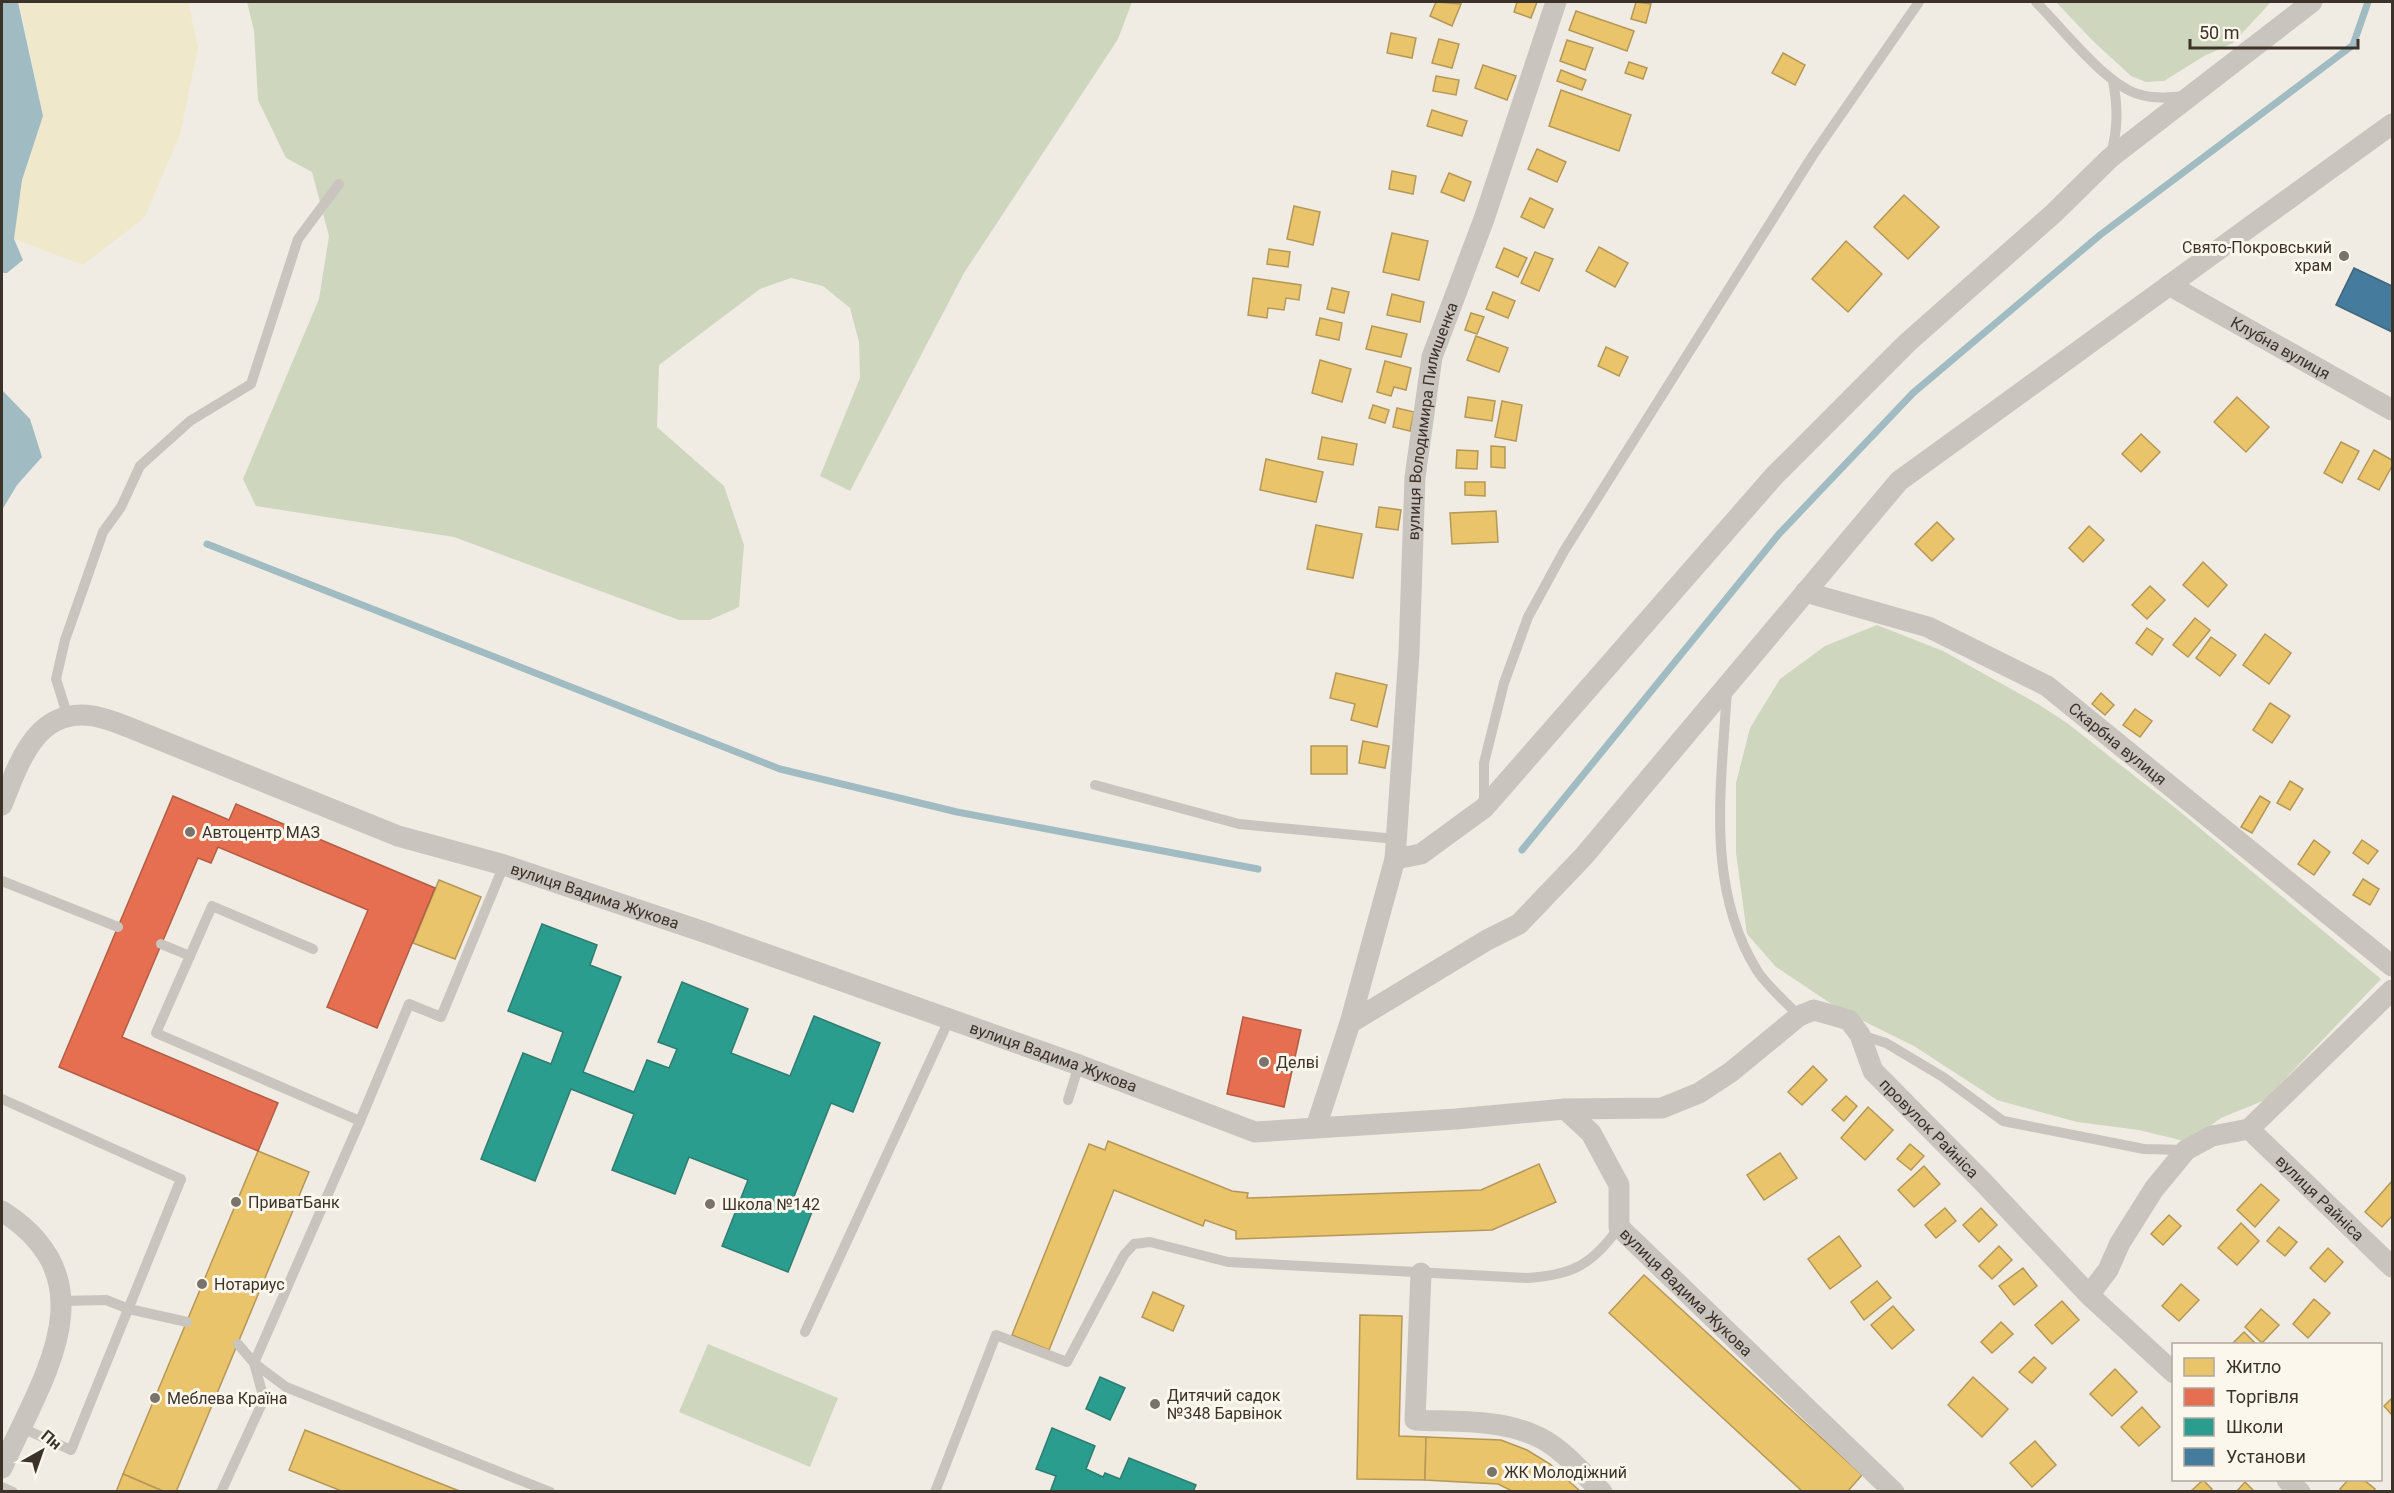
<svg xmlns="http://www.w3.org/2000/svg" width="2394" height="1493" viewBox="0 0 2394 1493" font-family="Roboto,sans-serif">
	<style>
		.green { fill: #ced6be }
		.sand { fill: #f0e8cb }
		.water { fill: #a0bcc2 }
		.homes { fill: #e9c46a; stroke: #b59857; stroke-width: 1.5 }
		.shops { fill: #e76f51; stroke: #b35d45; stroke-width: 1.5 }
		.schools { fill: #2a9d8f; stroke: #2f7d71; stroke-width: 1.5 }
		.public { fill: #457b9d; stroke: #42657a; stroke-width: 1.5 }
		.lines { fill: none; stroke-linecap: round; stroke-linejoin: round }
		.stream { stroke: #a0bcc2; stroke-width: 7 }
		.service { stroke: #c9c4bd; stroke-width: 10 }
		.minor { stroke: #c9c4bd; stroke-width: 21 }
		.poi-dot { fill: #7a736b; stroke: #fbf7ed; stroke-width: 2 }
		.labels { text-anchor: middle; stroke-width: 6; stroke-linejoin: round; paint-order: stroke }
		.poi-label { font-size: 16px; fill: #3b322a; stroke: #fbf7ed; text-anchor: start }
		.street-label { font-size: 16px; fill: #3b322a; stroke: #fbf7ed }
	</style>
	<rect width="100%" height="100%" fill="#f0ece4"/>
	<g class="green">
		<polygon points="247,2 1132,2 1118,39 964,273 850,491 820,476 860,378 859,342 850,308 823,286 791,278 760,289 659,365 657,427 724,486 744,545 739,607 710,620 679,620 454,537 256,506 243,479 319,299 329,236 312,172 286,158 258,100 254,31"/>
		<polygon points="2056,2 2271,2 2233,43 2204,56 2164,81 2146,82 2131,76 2093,41"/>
		<polygon points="1877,625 1943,651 2038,704 2067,723 2178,810 2381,979 2265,1100 2221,1118 2188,1142 2139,1130 2077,1122 1997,1100 1914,1046 1839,1009 1776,967 1747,934 1736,853 1736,783 1750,728 1780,679 1825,646"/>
		<polygon points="708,1344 838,1398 810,1467 679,1412"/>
	</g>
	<polygon class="sand" points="19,2 188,2 198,47 180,135 144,218 83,265 14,239 22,180 43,116"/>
	<g class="water">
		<polygon points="2,2 18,2 43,116 22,180 14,239 23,260 7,273 2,273"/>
		<polygon points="2,390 30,419 42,457 17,485 2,510"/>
	</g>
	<g class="homes">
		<polygon points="1436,2 1461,4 1452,26 1430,16"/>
		<polygon points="1517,2 1537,2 1531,18 1514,12"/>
		<polygon points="1636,2 1651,4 1646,23 1631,19"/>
		<polygon points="1576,11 1634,31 1627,51 1569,30"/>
		<polygon points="1391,33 1416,38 1412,58 1387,53"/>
		<polygon points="1439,39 1459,44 1452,68 1432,63"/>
		<polygon points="1567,40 1593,48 1585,70 1560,61"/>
		<polygon points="1783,53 1805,65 1795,85 1772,73"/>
		<polygon points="1629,62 1647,68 1643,79 1625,73"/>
		<polygon points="1483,65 1516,76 1507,100 1475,88"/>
		<polygon points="1561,70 1586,80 1582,90 1557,81"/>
		<polygon points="1436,76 1459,80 1456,95 1433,91"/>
		<polygon points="1561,90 1631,115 1619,151 1549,126"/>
		<polygon points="1432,110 1467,121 1462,136 1427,126"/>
		<polygon points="1537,149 1566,162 1557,182 1528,169"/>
		<polygon points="1392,171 1416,176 1413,194 1389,189"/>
		<polygon points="1449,173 1471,182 1464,201 1441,192"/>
		<polygon points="1904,195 1939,227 1908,259 1874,227"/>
		<polygon points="1530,198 1553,209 1544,228 1521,217"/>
		<polygon points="1294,206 1320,212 1313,245 1287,239"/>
		<polygon points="1392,233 1428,241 1419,280 1383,272"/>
		<polygon points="1846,241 1882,274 1848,312 1812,279"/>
		<polygon points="1599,247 1628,263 1615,287 1586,271"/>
		<polygon points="1504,248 1527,258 1518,277 1496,267"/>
		<polygon points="1269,249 1290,252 1288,267 1267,264"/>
		<polygon points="1535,252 1553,259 1539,291 1521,283"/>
		<polygon points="1253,278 1301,285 1299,300 1286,298 1284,310 1268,308 1267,318 1248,315"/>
		<polygon points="1332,288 1349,292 1344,313 1327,309"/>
		<polygon points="1493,292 1515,301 1508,318 1486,309"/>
		<polygon points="1392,294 1424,302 1420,322 1387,315"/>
		<polygon points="1471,313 1484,317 1477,334 1465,330"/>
		<polygon points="1320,318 1342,323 1339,340 1316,335"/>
		<polygon points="1372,326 1407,334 1401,357 1366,349"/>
		<polygon points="1476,336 1508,348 1499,372 1467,360"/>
		<polygon points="1606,347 1628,357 1619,376 1598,366"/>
		<polygon points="1320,360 1351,369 1342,402 1312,393"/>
		<polygon points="1385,361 1411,368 1406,390 1394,387 1391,396 1377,392"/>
		<polygon points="1468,397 1495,401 1492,421 1465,417"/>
		<polygon points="2237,397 2269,427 2246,452 2214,422"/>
		<polygon points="1502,401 1522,405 1516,441 1495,437"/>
		<polygon points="1373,405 1389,410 1385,423 1369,418"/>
		<polygon points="1397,408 1414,412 1410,431 1393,427"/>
		<polygon points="2141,434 2160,452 2141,472 2122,454"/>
		<polygon points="1322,437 1357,444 1353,465 1318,459"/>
		<polygon points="2341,442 2359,451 2342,483 2324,473"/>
		<polygon points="1491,446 1505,447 1505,468 1491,467"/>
		<polygon points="1457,450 1478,451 1477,469 1456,468"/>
		<polygon points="2374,450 2392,460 2392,466 2379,490 2358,479"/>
		<polygon points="1266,459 1323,472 1316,502 1260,490"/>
		<polygon points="1465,482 1485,482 1485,496 1465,495"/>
		<polygon points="1379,507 1401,510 1398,530 1376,527"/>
		<polygon points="1496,511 1498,542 1452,544 1450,513"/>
		<polygon points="1937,522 1954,539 1932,561 1915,544"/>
		<polygon points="1316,525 1362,534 1353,578 1307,569"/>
		<polygon points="2089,526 2104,540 2083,562 2069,548"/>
		<polygon points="2203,562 2227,585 2208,607 2183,585"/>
		<polygon points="2150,586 2165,600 2147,619 2132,605"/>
		<polygon points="2195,618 2210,630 2188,657 2173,645"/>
		<polygon points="2147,628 2163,639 2152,655 2136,643"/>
		<polygon points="2265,634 2291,653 2269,684 2243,665"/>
		<polygon points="2211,637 2236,655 2220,676 2196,658"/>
		<polygon points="1336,673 1387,685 1377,727 1351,720 1355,704 1330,698"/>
		<polygon points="2101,693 2114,705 2105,715 2092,704"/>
		<polygon points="2270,703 2290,716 2272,743 2253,730"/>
		<polygon points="2135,709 2152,721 2140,737 2123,725"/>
		<polygon points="1363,741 1389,746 1385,768 1359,763"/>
		<rect x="1311" y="746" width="36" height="28"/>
		<polygon points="2290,781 2303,789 2290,810 2277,803"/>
		<polygon points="2260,796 2270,802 2252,833 2241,827"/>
		<polygon points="2314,840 2330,852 2314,875 2298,864"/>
		<polygon points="2362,840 2378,851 2368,864 2353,853"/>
		<polygon points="2363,879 2379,889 2370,905 2353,895"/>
		<polygon points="439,880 481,897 455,959 413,943"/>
		<polygon points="1813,1066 1827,1080 1802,1105 1788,1092"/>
		<polygon points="1846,1096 1857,1106 1844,1121 1832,1110"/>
		<polygon points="1868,1107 1893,1130 1865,1160 1841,1138"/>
		<polygon points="1108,1141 1232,1191 1248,1193 1247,1198 1481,1190 1539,1164 1556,1202 1492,1230 1236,1239 1236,1231 1205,1220 1203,1226 1114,1190 1049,1350 1012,1335 1089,1144 1105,1150"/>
		<polygon points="1910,1144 1924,1156 1911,1170 1897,1159"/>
		<polygon points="258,1151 309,1172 176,1492 165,1492 123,1474"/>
		<polygon points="1780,1153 1797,1178 1764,1200 1747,1175"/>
		<polygon points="1924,1166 1940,1184 1914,1207 1898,1190"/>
		<polygon points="2392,1181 2392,1216 2382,1227 2365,1212"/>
		<polygon points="2261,1184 2279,1200 2255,1227 2237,1210"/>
		<polygon points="1945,1208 1956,1221 1936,1238 1925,1225"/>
		<polygon points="1981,1208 1997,1225 1979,1242 1963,1225"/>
		<polygon points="2169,1215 2181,1226 2163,1245 2151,1234"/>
		<polygon points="2241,1223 2259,1241 2237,1265 2218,1248"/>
		<polygon points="2279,1227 2297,1242 2285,1256 2267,1241"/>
		<polygon points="1839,1236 1861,1266 1830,1289 1808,1259"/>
		<polygon points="1999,1246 2012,1260 1992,1279 1979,1266"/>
		<polygon points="2328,1248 2343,1262 2325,1282 2310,1268"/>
		<polygon points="2023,1268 2037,1286 2014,1305 1999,1286"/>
		<polygon points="1644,1275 1862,1475 1847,1492 1803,1492 1609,1313"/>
		<polygon points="1877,1281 1891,1298 1864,1320 1851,1302"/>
		<polygon points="2181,1284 2199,1300 2179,1321 2162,1306"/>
		<polygon points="1153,1292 1184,1306 1173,1331 1142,1317"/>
		<polygon points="2314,1299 2330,1313 2308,1338 2293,1324"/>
		<polygon points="2062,1301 2079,1320 2052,1344 2035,1325"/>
		<polygon points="1893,1306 1914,1330 1892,1349 1871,1325"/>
		<polygon points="2261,1309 2279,1325 2262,1343 2245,1327"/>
		<polygon points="1360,1315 1402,1316 1399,1436 1426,1437 1425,1480 1357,1479"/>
		<polygon points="2001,1322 2013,1334 1992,1353 1981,1342"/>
		<polygon points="2244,1332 2256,1344 2232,1344"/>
		<polygon points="2034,1357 2046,1368 2032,1383 2019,1372"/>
		<polygon points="2115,1369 2137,1392 2112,1416 2090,1394"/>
		<polygon points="1973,1377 2008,1409 1982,1437 1948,1405"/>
		<polygon points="2392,1398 2392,1415 2384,1406"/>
		<polygon points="2142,1407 2160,1427 2139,1446 2121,1427"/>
		<polygon points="305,1430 462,1492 344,1492 289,1470"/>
		<polygon points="1426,1437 1501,1440 1527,1450 1550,1464 1581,1492 1514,1492 1498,1484 1425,1480"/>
		<polygon points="2035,1441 2056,1465 2032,1487 2010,1463"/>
		<polygon points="123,1474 165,1492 116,1492"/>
		<polygon points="2203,1480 2212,1489 2209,1492 2190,1492"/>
		<polygon points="2348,1480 2364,1480 2375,1489 2373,1492 2343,1492 2340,1489"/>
		<polygon points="2245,1482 2255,1492 2236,1492"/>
	</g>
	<g class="shops">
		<polygon points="173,796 229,820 236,804 435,888 377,1028 327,1007 368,910 218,847 211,863 198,858 122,1037 278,1103 258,1151 59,1067"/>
		<polygon points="1243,1017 1301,1030 1284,1107 1227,1094"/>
	</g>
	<g class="schools">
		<polygon points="542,924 597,945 590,965 621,977 583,1072 634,1092 647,1060 669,1068 677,1049 658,1042 682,982 748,1009 731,1053 790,1076 814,1016 880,1043 853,1112 831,1103 793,1199 814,1207 788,1272 722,1246 748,1180 689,1157 675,1194 612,1170 634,1114 571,1089 535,1181 481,1159 523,1053 551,1064 563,1032 508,1011"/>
		<polygon points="1100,1377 1125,1388 1110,1420 1086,1409"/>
		<polygon points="1052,1428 1095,1446 1086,1469 1103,1477 1105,1473 1120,1479 1129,1458 1196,1485 1193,1492 1050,1492 1056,1476 1036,1469"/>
	</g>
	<polygon class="public" points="2354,268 2392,286 2392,332 2336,305"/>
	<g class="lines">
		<g class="stream">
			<polyline points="207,544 780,769 957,812 1258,869"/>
			<polyline points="1522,850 1779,534 1913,393 2100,235 2353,45 2368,2"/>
		</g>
		<g class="service">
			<path d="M2036 2C2061 27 2105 84 2138 94 2153 99 2168 98 2184 96"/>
			<path d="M2111 154C2118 128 2118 108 2113 81"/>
			<path d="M1727 689C1722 783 1704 887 1758 972 1769 988 1786 1002 1799 1016"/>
			<polyline points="68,717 56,679 65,640 103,532 121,507 140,466 190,421 251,384 298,239 339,184"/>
			<polyline points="1095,785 1239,824 1396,839"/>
			<polyline points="1484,804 1484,763 1504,683 1528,617 1564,551 1813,155 1919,2"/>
			<polyline points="2,881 118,927"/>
			<polyline points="161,944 190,956"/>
			<polyline points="1861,1035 1886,1043 1943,1077 2003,1121 2144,1149 2186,1150"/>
			<polyline points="2,1099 181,1179 71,1450 20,1427"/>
			<polyline points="1068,1100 1079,1065"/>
			<polyline points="360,1121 409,1004 441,1017 504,865"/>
			<polyline points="62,1301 106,1300 129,1309 187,1322"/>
			<polyline points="805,1332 949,1020"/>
			<polyline points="238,1344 254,1363 286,1387 550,1492"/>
			<polyline points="2,1487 13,1492"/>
			<polyline points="221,1492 264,1399 254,1363 360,1121 156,1033 212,906 313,949"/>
			<path d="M935 1492 996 1335 1067 1362 1124 1255 1134 1244 1150 1242 1228 1262 1528 1278C1573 1275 1593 1264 1619 1227"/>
		</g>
		<g class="minor">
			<path id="s1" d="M2169 285 2392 410"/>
			<path id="s2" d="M1805 592 1928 627 2047 686 2392 966"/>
			<path id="s3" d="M2 805C19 763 36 707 93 716 106 718 120 724 133 729L398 836 504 865 704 932 1079 1065 1255 1132 1456 1119 1565 1109 1591 1133 1619 1185V1227L1894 1492"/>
			<polyline points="1395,859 1421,854 1484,808 1775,475 1907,343 2054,213 2110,158 2312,2"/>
			<polyline points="1350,1023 1487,940 1519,924 1584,856 1899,481 2392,124"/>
			<path id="s4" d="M1565 1109 1662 1108 1699 1093 1731 1072 1799 1016 1814 1010 1849 1020 1860 1035 1873 1071 1984 1183 2089 1295 2174 1373"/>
			<path id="s5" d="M1316 1127 1350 1023 1395 859 1409 653 1415 477 1432 357 1484 219 1556 2"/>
			<path id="s6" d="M2249 1129 2392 1267"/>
			<path d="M2 1211C112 1281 42 1378 2 1468"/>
			<path d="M1421 1273 1415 1420C1454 1422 1498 1419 1534 1435 1561 1446 1581 1472 1602 1492"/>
			<polyline points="2089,1295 2108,1270 2120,1243 2154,1189 2186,1150 2212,1136 2249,1129 2392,990"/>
			<polyline points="2287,1480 2300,1492"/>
		</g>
	</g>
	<g class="poi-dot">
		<circle cx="2344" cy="256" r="6"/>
		<circle cx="190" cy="832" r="6"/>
		<circle cx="1264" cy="1062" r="6"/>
		<circle cx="236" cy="1202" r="6"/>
		<circle cx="710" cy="1204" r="6"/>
		<circle cx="202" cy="1284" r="6"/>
		<circle cx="155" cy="1398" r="6"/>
		<circle cx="1155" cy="1404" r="6"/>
		<circle cx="1492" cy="1472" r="6"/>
	</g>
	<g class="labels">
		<g class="poi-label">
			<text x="2332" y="253" text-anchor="end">Свято-Покровський<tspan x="2332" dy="18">храм</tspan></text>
			<text x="202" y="838">Автоцентр МАЗ</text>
			<text x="1276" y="1068">Делві</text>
			<text x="248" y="1208">ПриватБанк</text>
			<text x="722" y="1210">Школа №142</text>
			<text x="214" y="1290">Нотариус</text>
			<text x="1167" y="1401">Дитячий садок<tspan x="1167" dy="18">№348 Барвінок</tspan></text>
			<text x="167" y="1404">Меблева Країна</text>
			<text x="1504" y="1478">ЖК Молодіжний</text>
		</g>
		<g class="street-label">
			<text dy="6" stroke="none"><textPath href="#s1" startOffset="128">Клубна вулиця</textPath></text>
			<text dy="6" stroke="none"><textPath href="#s5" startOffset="720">вулиця Володимира Пилишенка</textPath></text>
			<text dy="6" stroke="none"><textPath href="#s2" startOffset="352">Скарбна вулиця</textPath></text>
			<text dy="6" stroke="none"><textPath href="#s3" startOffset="674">вулиця Вадима Жукова</textPath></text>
			<text dy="6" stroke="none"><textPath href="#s3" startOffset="1160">вулиця Вадима Жукова</textPath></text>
			<text dy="6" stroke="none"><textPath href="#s4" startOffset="453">провулок Райніса</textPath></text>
			<text dy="6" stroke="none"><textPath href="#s6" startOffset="99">вулиця Райніса</textPath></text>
			<text dy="6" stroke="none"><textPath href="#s3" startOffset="1916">вулиця Вадима Жукова</textPath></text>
		</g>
	</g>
	<rect width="2394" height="1493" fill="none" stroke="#3b322a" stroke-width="6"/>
	<rect x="2172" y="1343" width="210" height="138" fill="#fbf7ed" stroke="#aea89f" stroke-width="1.5"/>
	<rect x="2184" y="1358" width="30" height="18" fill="#e9c46a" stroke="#aea89f" stroke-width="1.5"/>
	<text x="2226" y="1373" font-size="18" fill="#3b322a">Житло</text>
	<rect x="2184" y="1388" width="30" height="18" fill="#e76f51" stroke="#aea89f" stroke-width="1.5"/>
	<text x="2226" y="1403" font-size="18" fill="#3b322a">Торгівля</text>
	<rect x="2184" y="1418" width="30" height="18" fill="#2a9d8f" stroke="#aea89f" stroke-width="1.5"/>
	<text x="2226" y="1433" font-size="18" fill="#3b322a">Школи</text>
	<rect x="2184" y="1448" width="30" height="18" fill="#457b9d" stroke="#aea89f" stroke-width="1.5"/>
	<text x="2226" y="1463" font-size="18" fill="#3b322a">Установи</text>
	<g transform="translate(42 1451) rotate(40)" stroke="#fbf7ed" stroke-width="4.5" paint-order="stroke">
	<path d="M0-4.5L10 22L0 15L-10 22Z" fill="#3b322a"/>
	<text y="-9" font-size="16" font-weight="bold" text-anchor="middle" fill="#3b322a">Пн</text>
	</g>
	<path d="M2190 39v9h168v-9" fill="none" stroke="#3b322a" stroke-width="3"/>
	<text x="2199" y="39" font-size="18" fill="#3b322a" stroke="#fbf7ed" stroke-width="4.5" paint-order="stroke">50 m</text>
</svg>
